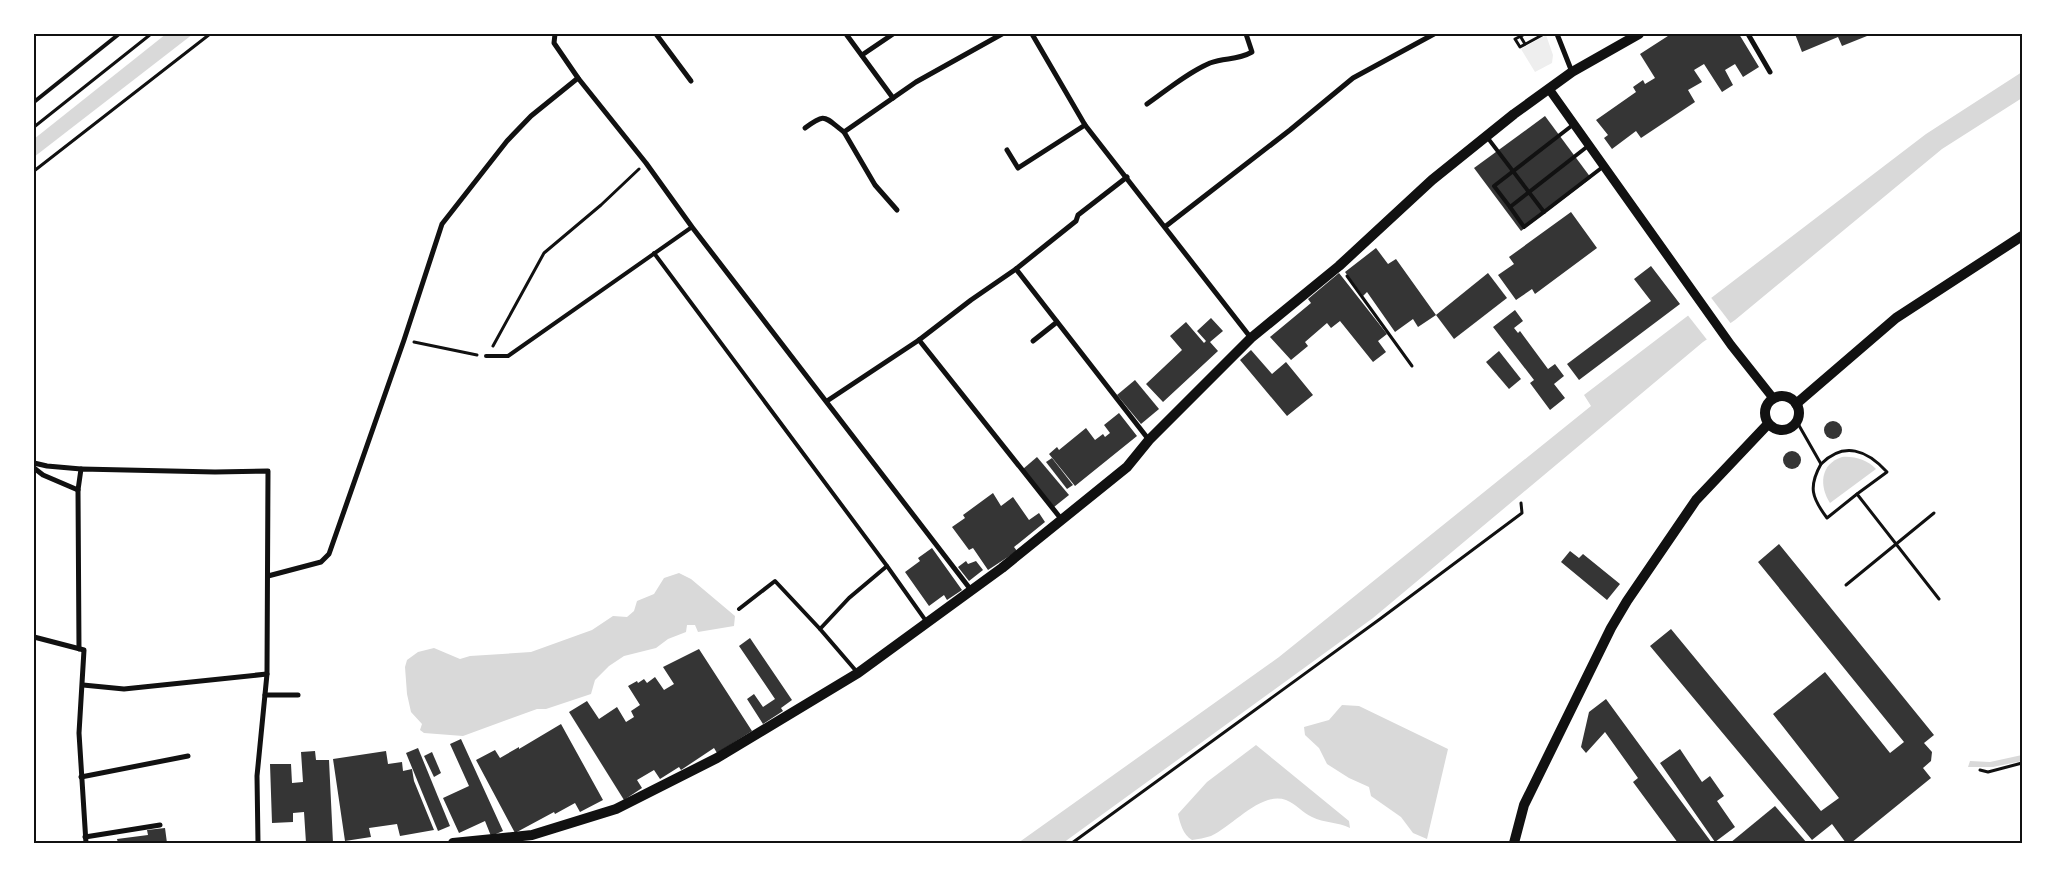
<svg xmlns="http://www.w3.org/2000/svg" width="2056" height="877" viewBox="0 0 2056 877" font-family="'IBM Plex Sans',sans-serif">
	<style>
		.green { fill: #eee }
		.water { fill: #d9d9d9 }
		.pier { fill: #fff }
		.building { fill: #353535 }
		.lines { fill: none; stroke-linecap: round; stroke-linejoin: round }
		.path { stroke: #111; stroke-width: 3 }
		.service { stroke: #111; stroke-width: 4 }
		.minor { stroke: #111; stroke-width: 5 }
		.tertiary { stroke: #111; stroke-width: 9 }
		.secondary { stroke: #111; stroke-width: 10 }
		.neatline { fill: none; stroke: #111; stroke-width: 2 }
	</style>
	<rect width="100%" height="100%" fill="#fff"/>
	<polygon class="green" points="1546,35 1553,55 1552,63 1535,72 1521,49"/>
	<g class="water">
		<polygon points="166,34 193,34 34,157 34,139"/>
		<polygon points="2022,72 2022,98 1942,149 1735,320 1703,342 1373,618 1063,843 1018,843 1279,657 1591,406 1584,395 1926,134"/>
		<path d="M1842 457C1855 456 1867 460 1876 469L1830 503C1819 486 1820 464 1842 457Z"/>
		<polygon points="679,573 691,579 735,616 734,626 698,632 695,625 687,625 686,632 668,639 656,648 624,656 609,666 595,680 591,694 546,709 537,709 463,736 424,733 420,730 422,724 411,712 407,694 405,667 407,660 418,652 434,648 460,659 470,656 531,652 592,630 613,616 627,617 634,611 637,601 654,594 664,578"/>
		<polygon points="1342,705 1359,706 1448,749 1427,839 1413,833 1401,817 1371,796 1369,787 1349,778 1327,764 1319,748 1305,735 1304,727 1329,720"/>
		<path d="M1256 745 1349 821 1350 828C1338 822 1324 823 1312 817 1303 813 1296 804 1286 800 1261 791 1233 826 1211 836 1205 838 1198 839 1192 840 1183 835 1180 823 1178 814L1207 782Z"/>
		<polygon points="2022,755 2022,761 1993,767 1968,767 1970,761 1990,762"/>
	</g>
	<polygon class="pier" points="1709,295 1732,325 1708,341 1686,313"/>
	<g class="building">
		<polygon points="1671,34 1702,34 1703,35 1705,34 1739,34 1759,67 1743,77 1735,64 1725,70 1733,85 1722,92 1704,64 1694,70 1702,82 1688,90 1695,102 1641,138 1636,131 1612,149 1604,138 1608,135 1596,120 1636,92 1633,87 1643,80 1645,84 1655,78 1640,54"/>
		<polygon points="1795,34 1872,34 1842,46 1838,37 1802,52"/>
		<polygon points="1545,116 1591,178 1521,231 1474,168"/>
		<polygon points="1571,212 1597,248 1535,294 1532,289 1516,300 1498,275 1514,264 1509,257"/>
		<polygon points="1376,248 1388,264 1396,259 1436,315 1418,327 1413,319 1395,332 1367,292 1363,296 1345,272"/>
		<polygon points="1651,266 1680,304 1579,380 1567,364 1651,301 1634,279"/>
		<polygon points="1339,273 1387,334 1378,341 1386,352 1373,362 1340,321 1331,328 1327,323 1305,342 1308,346 1291,360 1270,337 1311,303 1308,299"/>
		<polygon points="1488,273 1507,298 1454,339 1436,315"/>
		<polygon points="1515,310 1523,321 1514,328 1518,333 1520,331 1548,369 1555,364 1564,376 1554,384 1565,398 1550,410 1530,383 1534,380 1493,327"/>
		<polygon points="1211,318 1223,331 1210,342 1218,351 1163,402 1146,384 1182,350 1170,336 1186,322 1204,343 1206,341 1197,331"/>
		<polygon points="1251,350 1272,374 1286,362 1313,395 1287,416 1240,360"/>
		<polygon points="1499,351 1521,379 1509,389 1486,362"/>
		<polygon points="1135,380 1159,409 1141,424 1117,395"/>
		<polygon points="1119,413 1137,436 1075,486 1049,454 1057,447 1059,450 1086,428 1095,440 1103,434 1105,437 1110,433 1104,425"/>
		<circle cx="1833" cy="430" r="9"/>
		<circle cx="1792" cy="460" r="9"/>
		<polygon points="1037,457 1069,495 1054,507 1023,469"/>
		<polygon points="1052,458 1073,485 1067,489 1046,462"/>
		<polygon points="993,493 1001,506 1013,497 1029,520 1039,513 1045,522 1014,547 1017,551 988,570 973,548 969,550 952,527 965,518 963,515"/>
		<polygon points="1779,544 1934,735 1924,743 1932,752 1931,761 1923,768 1931,778 1851,843 1846,843 1832,824 1812,840 1650,646 1671,629 1821,811 1839,798 1773,714 1825,672 1890,753 1904,742 1758,562"/>
		<polygon points="932,548 962,590 947,600 944,595 929,606 905,572 920,561 918,558"/>
		<polygon points="1570,551 1579,558 1583,554 1620,584 1607,600 1561,562"/>
		<polygon points="966,561 968,564 976,561 983,570 969,581 958,567"/>
		<polygon points="750,638 792,700 781,708 783,711 763,724 747,699 754,694 763,707 775,699 739,646"/>
		<polygon points="699,649 752,731 717,753 714,748 681,770 679,767 660,779 654,770 637,780 642,788 624,800 569,712 587,701 599,719 617,707 626,722 634,717 631,711 640,705 628,686 637,681 638,683 644,679 647,683 655,677 664,690 674,684 663,667"/>
		<polygon points="1606,699 1655,766 1712,843 1678,843 1633,782 1638,778 1605,732 1586,753 1581,747 1589,712"/>
		<polygon points="561,724 603,800 580,812 575,803 555,814 554,812 515,833 476,760 495,750 500,758 519,747 519,749"/>
		<polygon points="461,739 503,831 491,836 485,821 459,833 443,798 469,786 450,744"/>
		<polygon points="418,748 450,826 438,831 406,753"/>
		<polygon points="1680,749 1702,782 1710,776 1724,796 1717,801 1735,827 1715,842 1660,763"/>
		<polygon points="315,751 316,760 329,760 333,843 306,843 304,812 293,813 293,822 272,823 270,764 291,764 292,783 303,782 301,752"/>
		<polygon points="386,751 388,764 402,762 403,771 412,769 414,781 434,830 400,836 397,824 369,828 371,837 345,841 333,759"/>
		<polygon points="432,752 441,773 434,777 424,756"/>
		<polygon points="1775,806 1807,843 1730,843"/>
		<polygon points="165,828 167,843 118,843 117,839 148,835 147,830"/>
	</g>
	<g class="lines">
		<g class="path">
			<polyline points="1519,34 1525,44"/>
			<polyline points="1525,34 1515,39 1520,47 1544,34"/>
			<polyline points="34,127 151,34"/>
			<polyline points="34,171 210,34"/>
			<polyline points="1347,276 1412,366"/>
			<polyline points="414,342 477,355"/>
			<polyline points="493,346 544,253 601,205 639,169"/>
			<path d="M1797 422 1821 464C1808 487 1812 498 1827 518L1857 494 1939 599"/>
			<path d="M1821 464C1844 441 1867 450 1887 472L1857 494"/>
			<polyline points="1846,585 1934,513"/>
			<polyline points="1980,770 1988,772 2022,763"/>
			<polyline points="1072,843 1380,619 1522,513 1521,503"/>
		</g>
		<g class="service">
			<polyline points="34,102 119,34"/>
			<polyline points="1574,124 1494,186 1510,207 1588,146"/>
			<polyline points="1487,137 1544,212 1604,166"/>
			<polyline points="1510,207 1524,227 1544,212"/>
			<polyline points="654,253 887,566 926,621"/>
			<polyline points="486,356 508,356 692,227"/>
			<polyline points="739,609 775,581 820,629"/>
			<polyline points="857,672 820,629 849,598 887,566"/>
		</g>
		<g class="minor">
			<polyline points="555,34 554,43 578,78 646,163 692,227 971,590"/>
			<polyline points="656,34 691,81"/>
			<polyline points="846,34 893,98"/>
			<polyline points="1032,34 1085,125 1251,338"/>
			<polyline points="1557,34 1572,72"/>
			<polyline points="1748,34 1770,72"/>
			<polyline points="862,55 893,34"/>
			<path d="M1147 104C1167 90 1187 73 1210 63 1226 57 1236 61 1252 52L1246 34"/>
			<path d="M805 128C826 112 824 117 844 132"/>
			<polyline points="1007,150 1018,168 1085,125"/>
			<polyline points="897,210 875,185 844,132 916,82 1002,34"/>
			<polyline points="1166,226 1290,130 1353,78 1434,34"/>
			<polyline points="1016,269 1149,440"/>
			<polyline points="919,340 1062,520"/>
			<polyline points="1033,341 1057,322"/>
			<polyline points="827,401 919,340 971,300 1016,269 1076,221 1078,215 1127,177"/>
			<polyline points="34,463 47,466 81,469"/>
			<polyline points="34,468 43,475 78,490"/>
			<polyline points="268,576 321,562 329,554 404,340 442,224 507,141 531,116 578,78"/>
			<polyline points="34,637 84,650 79,733 86,843"/>
			<polyline points="79,649 78,490 81,469 215,472 268,471 267,674 257,776 258,843"/>
			<polyline points="83,685 124,689 267,674"/>
			<polyline points="265,695 298,695"/>
			<polyline points="81,777 188,756"/>
			<polyline points="85,837 160,825"/>
		</g>
		<polyline class="tertiary" points="1549,89 1731,345 1773,398"/>
		<g class="secondary">
			<circle cx="1782" cy="413" r="17"/>
			<polyline points="1796,404 1896,318 2022,236"/>
			<polyline points="453,843 532,835 616,809 717,758 858,673 1002,568 1127,467 1149,440 1251,338 1339,266 1432,180 1514,114 1572,72 1639,34"/>
			<polyline points="1514,843 1524,805 1611,628 1627,601 1696,500 1768,424"/>
		</g>
	</g>
	<rect width="2056" height="877" fill="none" stroke="#ffffff" stroke-width="70"/>
	<rect x="35" y="35" width="1986" height="807" class="neatline"/>
</svg>
